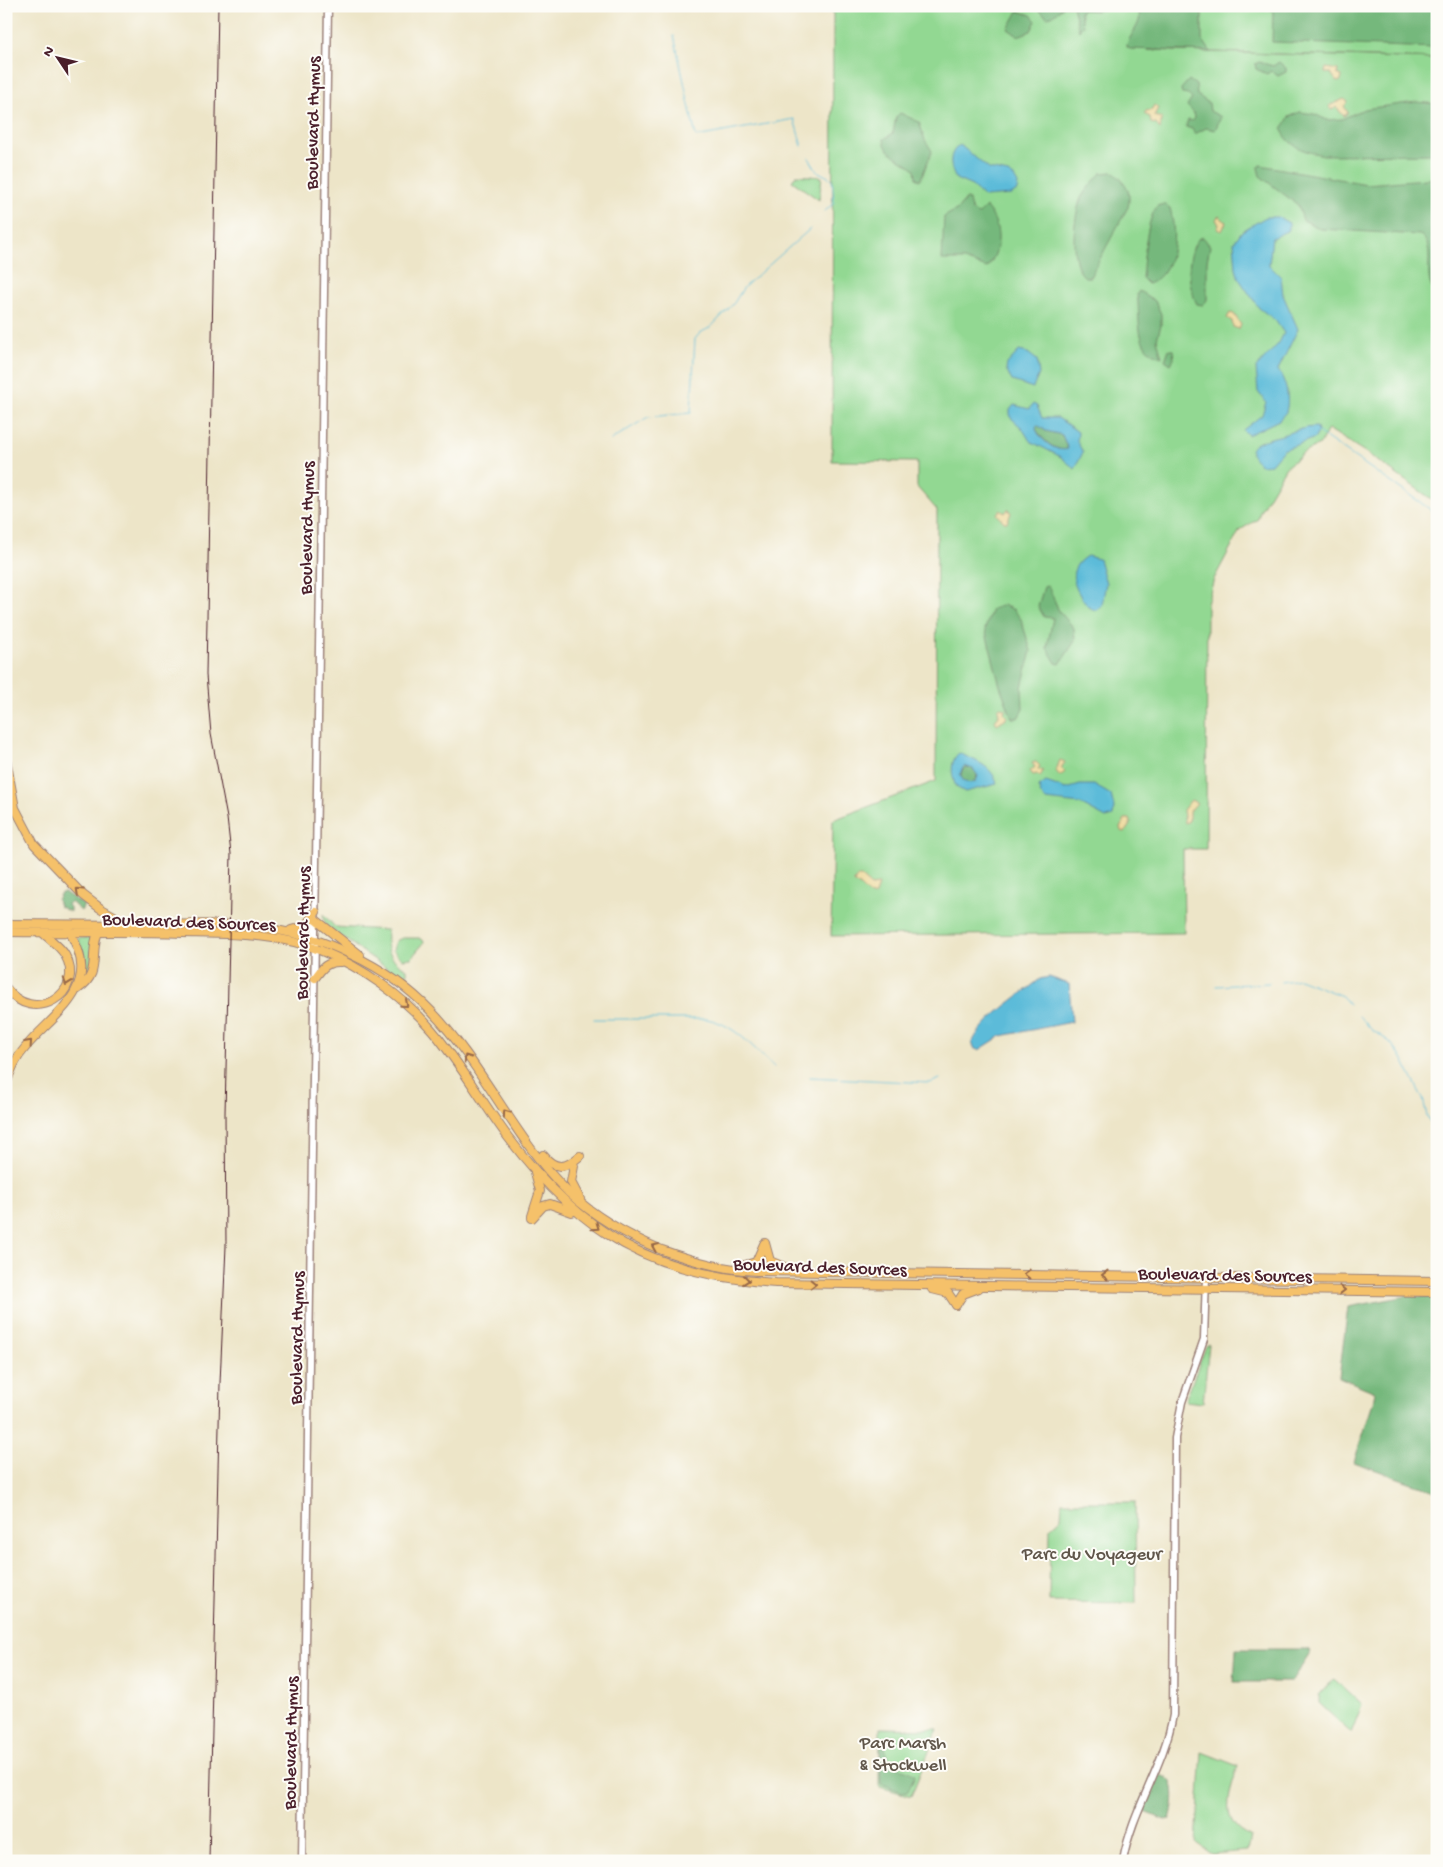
<svg xmlns="http://www.w3.org/2000/svg" width="1443" height="1867" viewBox="0 0 1443 1867" font-family="'Gochi Hand',sans-serif">
	<style>
		.green { fill: #92d892; stroke: #6e7c5e }
		.forest { fill: #75b87c; stroke: #606c54 }
		.sand { fill: #eeda9e; stroke: #9c7c64 }
		.water { fill: #5bbbd9; stroke: #526d82; fill-rule: evenodd }
		.lines { fill: none; stroke-linecap: round; stroke-linejoin: round }
		.stream { stroke: #5bbbd9; stroke-width: 1 }
		.minor-casing { stroke: #9c827a; stroke-width: 9 }
		.major-casing { stroke: #9c827a; stroke-width: 10 }
		.minor { stroke: #fff; stroke-width: 6 }
		.major { stroke: #f5c16b; stroke-width: 8 }
		.tram { stroke: #4a1f2b; stroke-width: 1 }
		.oneway { stroke: #976848 }
		.labels { text-anchor: middle; stroke-width: 4; stroke-linejoin: round; paint-order: stroke }
		.street-label { font-size: 19px; fill: #4a1f2b; stroke: #fdfcf7 }
		.park-label { font-size: 19px; fill: #60564a; stroke: #fdfcf7 }
	</style>
	<rect width="100%" height="100%" fill="#fdfcf7"/>
	<filter id="ink" filterUnits="userSpaceOnUse"><feTurbulence type="fractalNoise" baseFrequency=".02" numOctaves="2"/><feDisplacementMap in="SourceGraphic" scale="10" xChannelSelector="R" yChannelSelector="G"/><feConvolveMatrix kernelMatrix="1 2 1 2 8 2 1 2 1" color-interpolation-filters="sRGB"/></filter>
	<filter id="wash" filterUnits="userSpaceOnUse"><feTurbulence type="fractalNoise" baseFrequency=".0096" numOctaves="4" result="noise"/><feDisplacementMap in="SourceGraphic" scale="20" xChannelSelector="R" yChannelSelector="G"/><feGaussianBlur stdDeviation="1.12" result="paint"/><feColorMatrix in="noise" values="0 0 0 0 0 0 0 0 0 0 0 0 0 0 0 0 0 1.4 0 .05"/><feComposite in="paint" operator="in"/></filter>
	<g filter="url(#wash)">
		<rect width="100%" height="100%" fill="#ede5c8"/>
		<g class="green">
			<polygon points="833,6 1437,6 1437,59 1147,50 1437,59 1437,503 1365,452 1328,429 1321,443 1302,454 1286,467 1260,511 1258,519 1240,530 1214,579 1207,603 1206,849 1183,849 1184,933 831,936 833,820 936,781 937,510 917,487 917,462 832,461"/>
			<polygon points="796,175 822,177 819,200 792,181"/>
			<path d="M323 914 335 927 387 930C386 951 389 959 407 969V982L333 931 325 924Z"/>
			<polygon points="78,938 92,938 91,964 85,980 86,962"/>
			<polygon points="402,938 419,938 424,941 423,944 411,958 402,959 393,950 396,941"/>
			<polygon points="1209,1344 1203,1403 1185,1401 1206,1346"/>
			<polygon points="1062,1502 1135,1502 1136,1603 1049,1602 1050,1528 1061,1518"/>
			<polygon points="1334,1679 1362,1705 1351,1733 1319,1703 1319,1695"/>
			<polygon points="880,1728 938,1729 911,1796 880,1787"/>
			<path d="M1202 1752 1238 1766C1230 1792 1217 1822 1250 1836L1247 1851 1212 1854 1196 1843Z"/>
		</g>
		<g class="forest">
			<polygon points="1040,6 1064,6 1052,16 1047,17 1039,10"/>
			<polygon points="1073,6 1117,6 1096,11 1082,10 1080,12 1083,25 1079,31"/>
			<path d="M1122 6H1158L1168 9 1197 6 1202 13V39L1211 52 1130 49 1127 47C1126 35 1159 10 1122 6Z"/>
			<polygon points="1268,6 1437,6 1437,48 1272,42 1273,12"/>
			<polygon points="1018,11 1031,15 1036,21 1031,31 1018,36 1008,29"/>
			<polygon points="1259,62 1273,66 1279,62 1286,68 1286,72 1278,76 1271,71 1267,74 1256,69 1255,64"/>
			<polygon points="1189,80 1196,85 1197,95 1209,103 1210,111 1221,117 1215,130 1206,128 1195,134 1192,129 1186,127 1188,120 1192,121 1194,118 1193,112 1187,106 1192,99 1188,95 1182,94 1181,89"/>
			<path d="M1416 102 1437 104V154L1324 155C1306 152 1290 148 1282 130L1289 117 1300 112 1314 114 1327 120 1342 119 1364 109Z"/>
			<path d="M900 113 919 122 925 140 932 151 920 181 916 178 915 169C904 160 885 155 884 139L893 133 896 117Z"/>
			<path d="M1260 165 1367 184 1437 178V294C1419 279 1439 248 1420 235L1321 229 1303 220 1298 205 1260 176 1258 168Z"/>
			<path d="M1113 172C1125 182 1132 190 1128 207L1090 277H1085C1068 265 1074 215 1081 198 1086 189 1094 181 1101 173Z"/>
			<path d="M966 199 969 200C970 207 972 212 979 214L986 207C1002 225 1002 249 987 268L964 260H942L944 217 958 209Z"/>
			<path d="M1164 204 1170 208C1177 233 1176 273 1148 284L1142 278C1144 259 1146 221 1157 206Z"/>
			<path d="M1203 237 1210 246 1207 261V300L1203 305 1197 304C1187 285 1186 256 1198 239Z"/>
			<path d="M1139 291 1155 301 1161 314V325L1157 339 1162 357C1133 351 1141 316 1137 294Z"/>
			<polygon points="1169,349 1173,350 1174,359 1171,364 1165,360"/>
			<path d="M1037 425 1046 431 1062 435 1068 449C1055 453 1040 438 1035 427Z"/>
			<polygon points="1048,585 1059,611 1074,628 1075,641 1060,664 1056,663 1047,648 1053,618 1044,617 1038,606 1044,587"/>
			<polygon points="1003,605 1014,610 1021,619 1031,651 1022,687 1023,709 1018,718 1012,718 1000,686 985,629 992,609"/>
			<circle cx="969" cy="775" r="8"/>
			<polygon points="64,892 84,905 81,911 71,902 67,904 70,907 70,912 59,906 57,900 60,894"/>
			<polygon points="1407,1296 1437,1297 1437,1492 1354,1462 1373,1403 1375,1392 1339,1377 1348,1307"/>
			<polygon points="1236,1649 1308,1649 1311,1651 1291,1682 1234,1682"/>
			<polygon points="884,1746 890,1762 915,1775 908,1791 902,1792 882,1784 880,1748"/>
			<path d="M1154 1772C1159 1775 1168 1777 1171 1782 1176 1790 1173 1811 1170 1819L1165 1820 1138 1809Z"/>
		</g>
		<g class="sand">
			<polygon points="1326,68 1338,70 1337,74 1342,76 1341,81 1337,82 1331,73 1325,73"/>
			<polygon points="1344,99 1348,102 1344,106 1348,113 1344,116 1336,107 1331,110 1329,106"/>
			<polygon points="1154,105 1158,108 1154,116 1162,118 1160,129 1156,124 1151,123 1150,117 1144,114 1146,111 1152,110"/>
			<polygon points="1219,216 1226,222 1222,231 1217,229 1219,225 1216,219"/>
			<polygon points="1230,313 1234,314 1241,325 1239,329 1233,327 1232,321 1227,318"/>
			<polygon points="1008,509 1011,513 1007,522 1004,522 997,514 1000,510 1005,513"/>
			<polygon points="1001,707 1005,709 1004,713 1008,717 997,724 995,720 999,715 998,709"/>
			<polygon points="1060,760 1065,762 1061,768 1065,772 1060,776 1056,771"/>
			<polygon points="1036,762 1040,766 1038,769 1043,771 1040,777 1037,774 1033,775 1030,771 1035,767 1032,763"/>
			<polygon points="1191,800 1197,803 1189,812 1189,821 1185,823 1183,810"/>
			<polygon points="1125,819 1130,819 1131,823 1125,832 1121,831 1120,828"/>
			<polygon points="857,877 861,877 871,886 878,885 875,895 870,896 860,886 855,884 854,882"/>
		</g>
		<g class="water">
			<path d="M960 145 989 169 1008 173 1014 177 1018 184 1017 191 1011 195 984 197 972 186 956 179C950 168 947 153 960 145Z"/>
			<path d="M1266 217H1278L1289 223V230L1272 238 1269 265 1281 277 1283 295 1298 329 1278 370C1286 382 1290 398 1286 412L1279 420 1248 435 1243 430 1262 415 1266 402 1258 392 1256 368 1279 343 1284 333 1275 320 1259 308 1239 279 1236 269 1234 242 1242 231Z"/>
			<polygon points="1019,351 1028,353 1037,360 1039,374 1033,388 1012,381 1006,370 1007,364"/>
			<path d="M1033 404 1037 406 1042 418H1058L1078 432 1077 442 1083 452 1075 469 1061 457 1030 441 1022 428 1010 417V410L1014 405 1029 409ZM1037 425 1046 431 1062 435 1068 449C1055 453 1040 439 1036 429Z"/>
			<path d="M1317 427 1318 432 1315 438 1283 450 1271 464 1261 465C1237 446 1262 440 1279 436 1292 432 1303 427 1317 427Z"/>
			<path d="M1087 556 1099 559 1106 583 1102 605 1096 610C1089 609 1085 603 1081 597 1071 581 1069 567 1087 556Z"/>
			<path d="M959 753C975 761 992 765 997 784L965 792 956 787C952 777 949 761 959 753ZM964 766 973 769 978 776 976 781 970 783 963 780 960 774Z"/>
			<polygon points="1046,782 1066,789 1080,785 1094,785 1111,795 1114,807 1113,816 1106,818 1080,804 1046,800 1041,795 1039,787"/>
			<path d="M1049 977 1069 984 1072 1022 1001 1036 979 1050 975 1049 972 1043C983 1019 1020 996 1040 979Z"/>
		</g>
		<g class="lines">
			<g class="stream">
				<polyline points="674,36 696,137 794,119 802,146"/>
				<polyline points="809,158 817,171 832,179 834,203 825,211"/>
				<polyline points="1318,432 1437,514"/>
				<polyline points="611,440 648,417 691,413 695,339 700,333 711,327 734,303 744,287 810,229"/>
				<polyline points="1281,982 1299,979 1342,996 1349,1004"/>
				<polyline points="1216,986 1269,983"/>
				<polyline points="1359,1016 1372,1030 1390,1042 1402,1058 1423,1099 1427,1116 1437,1136"/>
				<path d="M594 1019H707C736 1025 753 1048 774 1067"/>
				<polyline points="810,1077 930,1083 940,1079"/>
			</g>
		</g>
	</g>
	<g filter="url(#ink)">
		<g class="lines">
			<defs>
				<g id="minor">
					<polyline points="302,1861 328,6"/>
					<path d="M1123 1861C1132 1810 1164 1766 1173 1715L1175 1438 1182 1402 1204 1339 1206 1277"/>
				</g>
				<g id="major">
					<polyline points="6,7 6,6"/>
					<polyline points="6,759 15,808 34,844 83,895 100,908 130,925"/>
					<polyline points="316,920 360,955"/>
					<path d="M6 924C51 924 95 925 140 925 216 924 281 919 352 955 382 969 409 988 431 1011 484 1066 514 1139 568 1192 595 1217 628 1236 662 1250 692 1261 725 1270 757 1271L1437 1281"/>
					<polyline points="291,930 305,926 316,912"/>
					<path d="M6 932C65 933 124 931 183 933 229 934 278 933 322 951 363 968 403 996 432 1030 460 1063 482 1102 508 1137 582 1235 653 1275 776 1283L1437 1292"/>
					<path d="M315 978C322 968 327 961 341 962"/>
					<path d="M6 988C33 1026 87 993 65 955 60 946 50 940 43 933"/>
					<path d="M78 989C102 973 89 955 98 932"/>
					<path d="M6 1085C10 1071 15 1059 25 1048 49 1018 94 994 78 950 75 943 73 936 68 930"/>
					<path d="M543 1155C556 1171 566 1168 580 1156"/>
					<polyline points="574,1166 571,1182 580,1199"/>
					<polyline points="532,1216 540,1191 535,1172"/>
					<polyline points="532,1218 543,1206 550,1204 572,1212"/>
					<polyline points="765,1243 770,1261 787,1268"/>
					<polyline points="738,1267 756,1262 764,1244"/>
					<polyline points="932,1289 948,1293 956,1305"/>
					<polyline points="956,1305 963,1294 979,1288"/>
				</g>
			</defs>
			<use href="#minor" class="minor-casing"/>
			<use href="#major" class="major-casing"/>
			<use href="#minor" class="minor"/>
			<use href="#major" class="major"/>
			<polyline class="tram" points="209,1861 220,1383 226,1246 225,1113 231,854 227,818 211,734 206,675 218,6"/>
		</g>
		<defs><path id="oneway-chevron" d="M-2-3.5L2.5 0L-2 3.5" fill="none" stroke-width="1.6" stroke-linecap="round" stroke-linejoin="round" transform="scale(1.25)"/></defs>
		<g class="oneway">
			<use href="#oneway-chevron" transform="translate(79 891) rotate(-137)"/>
			<use href="#oneway-chevron" transform="translate(67 982) rotate(109)"/>
			<use href="#oneway-chevron" transform="translate(405 1004) rotate(41)"/>
			<use href="#oneway-chevron" transform="translate(29 1043) rotate(-48)"/>
			<use href="#oneway-chevron" transform="translate(467 1058) rotate(-125)"/>
			<use href="#oneway-chevron" transform="translate(506 1113) rotate(-125)"/>
			<use href="#oneway-chevron" transform="translate(596 1227) rotate(35)"/>
			<use href="#oneway-chevron" transform="translate(655 1247) rotate(-157)"/>
			<use href="#oneway-chevron" transform="translate(1027 1274) rotate(-179)"/>
			<use href="#oneway-chevron" transform="translate(1105 1275) rotate(-179)"/>
			<use href="#oneway-chevron" transform="translate(746 1280) rotate(6)"/>
			<use href="#oneway-chevron" transform="translate(813 1284) rotate(1)"/>
			<use href="#oneway-chevron" transform="translate(1342 1290) rotate(1)"/>
		</g>
	</g>
	<g class="labels">
		<g class="street-label">
			<text transform="translate(311 123) rotate(-89)" y="7">Boulevard Hymus</text>
			<text transform="translate(305 528) rotate(-89)" y="7">Boulevard Hymus</text>
			<text transform="translate(189 920) rotate(2)" y="7">Boulevard des Sources</text>
			<text transform="translate(301 933) rotate(-89)" y="7">Boulevard Hymus</text>
			<text transform="translate(820 1265) rotate(2)" y="7">Boulevard des Sources</text>
			<text transform="translate(1225 1273) rotate(1)" y="7">Boulevard des Sources</text>
			<text transform="translate(295 1338) rotate(-89)" y="7">Boulevard Hymus</text>
			<text transform="translate(289 1743) rotate(-89)" y="7">Boulevard Hymus</text>
		</g>
		<g class="park-label">
			<text x="1092" y="1559">Parc du Voyageur</text>
			<text x="903" y="1748">Parc Marsh<tspan x="903" dy="22">&amp; Stockwell</tspan></text>
		</g>
	</g>
	<rect width="1443" height="1867" fill="none" stroke="#fdfcf7" stroke-width="25"/>
	<g transform="translate(58 58) rotate(305)" stroke="#fdfcf7" stroke-width="4" paint-order="stroke">
	<path d="M0-4L9 19L0 12L-9 19Z" fill="#4a1f2b"/>
	<text y="-8" font-size="14" font-weight="bold" text-anchor="middle" fill="#4a1f2b">N</text>
	</g>
</svg>
